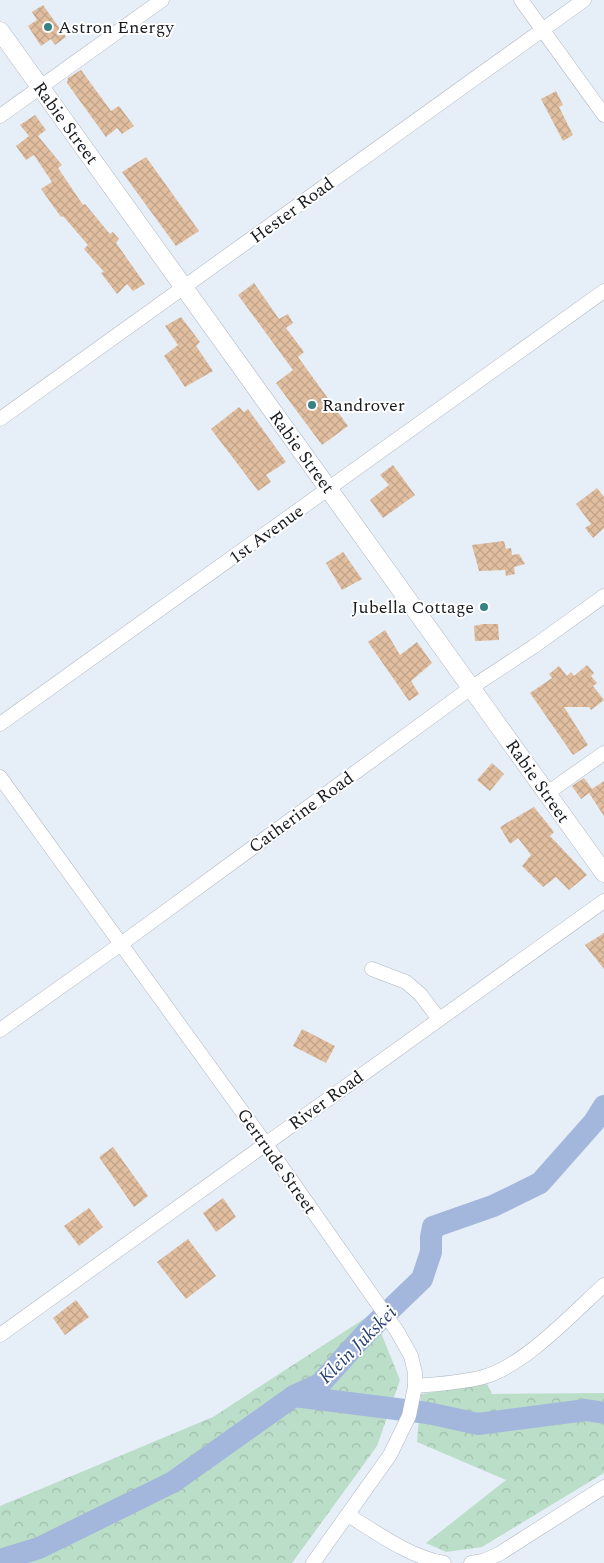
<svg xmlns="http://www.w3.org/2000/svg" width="604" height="1563" viewBox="0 0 604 1563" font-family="Spectral,serif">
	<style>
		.forest { fill: url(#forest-crowns) }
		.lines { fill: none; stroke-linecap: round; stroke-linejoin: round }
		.river { stroke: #a3b7dd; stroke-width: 22 }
		.building { fill: url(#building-cross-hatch) }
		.minor-casing { stroke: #b0b7c1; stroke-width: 15 }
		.tertiary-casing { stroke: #b0b7c1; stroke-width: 19 }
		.minor { stroke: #fff; stroke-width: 14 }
		.tertiary { stroke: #fff; stroke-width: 18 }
		.poi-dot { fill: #388185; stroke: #fff; stroke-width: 2 }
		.labels { text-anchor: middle; stroke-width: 4; stroke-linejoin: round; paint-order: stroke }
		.poi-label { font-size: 18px; fill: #181b1f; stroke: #fff; text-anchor: start }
		.street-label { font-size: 18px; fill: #181b1f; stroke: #fff }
		.water-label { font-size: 19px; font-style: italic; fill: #274070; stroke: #fff }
	</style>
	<defs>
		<pattern id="forest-crowns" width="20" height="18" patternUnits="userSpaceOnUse" patternTransform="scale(1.25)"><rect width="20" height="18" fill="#bbdec8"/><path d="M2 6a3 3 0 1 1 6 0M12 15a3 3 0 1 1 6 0" fill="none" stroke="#a0beab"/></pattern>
		<pattern id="building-cross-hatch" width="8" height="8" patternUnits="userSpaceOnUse" patternTransform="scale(1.25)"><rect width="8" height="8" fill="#e1be9f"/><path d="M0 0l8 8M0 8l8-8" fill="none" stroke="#c0a388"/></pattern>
	</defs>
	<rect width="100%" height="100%" fill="#e6eef8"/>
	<g class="forest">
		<polygon points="373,1313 400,1380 377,1446 292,1563 0,1563 0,1506 213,1417"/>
		<polygon points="487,1384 492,1394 604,1393 604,1473 482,1547 446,1552 426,1543 506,1480 417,1442 421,1394"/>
	</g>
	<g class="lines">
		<g class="river">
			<polyline points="294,1396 428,1413 478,1424 586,1410 604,1413"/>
			<polyline points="0,1560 39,1548 173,1482 294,1396 320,1384 368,1331 422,1279 431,1252 431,1237 433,1227 493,1206 540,1183 594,1122 604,1106"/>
		</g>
	</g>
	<g class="building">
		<polygon points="43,5 66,37 55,45 51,39 41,46 28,26 37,20 32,12"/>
		<polygon points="81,70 111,111 119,106 134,126 122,134 117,128 106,137 67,83 68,78"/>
		<polygon points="556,91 563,105 559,107 573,135 563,141 541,99"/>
		<polygon points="35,115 46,130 38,136 62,165 58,168 83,205 85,204 110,234 113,232 119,239 116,243 145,284 133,291 127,284 117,294 101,273 104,272 84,249 88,245 63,216 61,217 41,189 52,182 34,155 26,160 16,146 29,136 20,125"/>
		<polygon points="146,157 199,231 176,246 122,172"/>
		<polygon points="254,283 279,319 288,314 293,323 286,328 304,352 298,357 348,426 322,445 276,383 293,370 238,295"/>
		<polygon points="181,317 200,342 196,346 213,371 185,387 164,356 178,345 165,326"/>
		<polygon points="239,407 244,412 248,409 286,462 266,475 271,482 258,491 211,429"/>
		<polygon points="393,465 415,495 383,518 370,500 389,485 380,475"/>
		<polygon points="597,488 604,497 604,528 593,538 585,528 591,524 576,504"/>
		<polygon points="504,541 506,549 511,548 512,555 519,554 525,564 514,567 515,574 506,576 505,570 479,571 472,545"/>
		<polygon points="343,552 362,579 342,590 326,563"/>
		<polygon points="483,624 498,624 499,640 475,641 474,626"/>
		<polygon points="385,630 400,655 417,642 432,663 411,681 419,694 409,701 368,642"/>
		<polygon points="587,665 594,673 591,676 597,683 593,686 604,700 591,710 589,707 564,707 588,745 573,755 530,693 552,678 549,674 559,666 567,676 571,672 574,676"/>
		<polygon points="492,763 504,774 490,791 477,780"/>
		<polygon points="584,778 592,789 604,781 604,816 589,793 581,799 572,786"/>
		<polygon points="534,807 554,832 550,836 587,875 569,890 556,877 543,887 522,866 531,855 518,838 510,844 500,827"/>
		<polygon points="604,933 604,969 585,945"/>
		<polygon points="302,1029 335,1046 326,1063 293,1046"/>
		<polygon points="113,1147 148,1196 134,1207 99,1157"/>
		<polygon points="223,1198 236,1217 216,1232 203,1213"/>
		<polygon points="89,1208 103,1227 79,1246 64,1226"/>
		<polygon points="188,1239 216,1276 186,1299 157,1262"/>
		<polygon points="76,1300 89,1317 65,1335 53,1318"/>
	</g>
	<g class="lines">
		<defs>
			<g id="minor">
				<polyline points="521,0 604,115"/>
				<polyline points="0,116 162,0"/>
				<polyline points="0,419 584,0"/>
				<polyline points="0,724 604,291"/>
				<polyline points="0,777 265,1143 397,1331 411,1356 415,1373 415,1386 409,1416 390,1455 313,1563"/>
				<polyline points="546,794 604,753"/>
				<polyline points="372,969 406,982 420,994 439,1019"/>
				<polyline points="0,1030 121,944 472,687 533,647 604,596"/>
				<polyline points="0,1335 604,901"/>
				<path d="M415 1386C437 1384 461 1383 483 1377 523 1367 573 1313 604 1285"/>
				<path d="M348 1515C377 1533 410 1557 444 1563"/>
				<polyline points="471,1563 483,1561 499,1554 604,1487"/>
			</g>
			<polyline id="tertiary" points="0,31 604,873"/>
		</defs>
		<use href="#minor" class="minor-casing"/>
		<use href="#tertiary" class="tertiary-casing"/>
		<use href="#minor" class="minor"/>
		<use href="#tertiary" class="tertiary"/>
	</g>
	<g class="poi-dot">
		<circle cx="48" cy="27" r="5"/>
		<circle cx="312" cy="405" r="5"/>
		<circle cx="484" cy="607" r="5"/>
	</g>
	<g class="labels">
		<g class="poi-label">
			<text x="58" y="33">Astron Energy</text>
			<text x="322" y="411">Randrover</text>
			<text x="474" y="613" text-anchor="end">Jubella Cottage</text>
		</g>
		<g class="street-label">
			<text transform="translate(66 123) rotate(54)" y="6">Rabie Street</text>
			<text transform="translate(292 210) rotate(-36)" y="6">Hester Road</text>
			<text transform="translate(302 452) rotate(54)" y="6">Rabie Street</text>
			<text transform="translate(266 534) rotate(-36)" y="6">1st Avenue</text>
			<text transform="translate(538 781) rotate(55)" y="6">Rabie Street</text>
			<text transform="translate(301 812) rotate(-36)" y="6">Catherine Road</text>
			<text transform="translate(326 1100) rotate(-36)" y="6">River Road</text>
			<text transform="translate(277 1161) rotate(55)" y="6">Gertrude Street</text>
		</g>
		<g class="water-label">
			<text transform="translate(357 1344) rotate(-45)" y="7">Klein Jukskei</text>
		</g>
	</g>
</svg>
